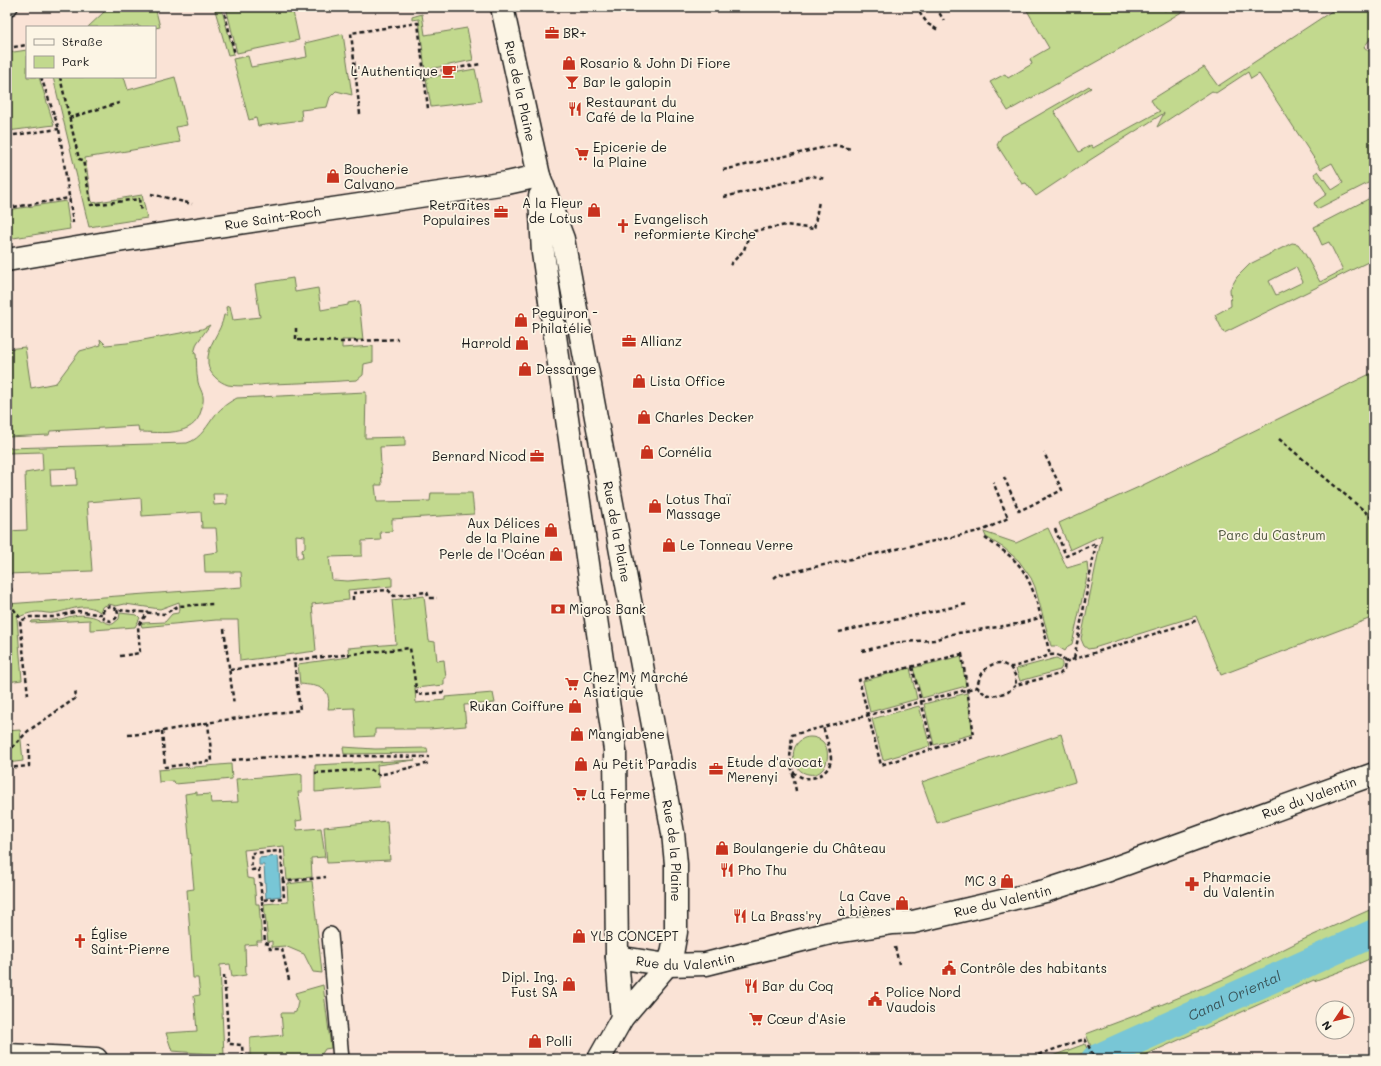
<svg xmlns="http://www.w3.org/2000/svg" width="1381" height="1066" viewBox="0 0 1381 1066" font-family="Mali,sans-serif">
	<style>
		.green { fill: #c2d98e; stroke: #6f7a55; fill-rule: evenodd }
		.water { fill: #78c6d6; stroke: #53828c }
		.lines { fill: none; stroke-linecap: round; stroke-linejoin: round }
		.canal { stroke: #78c6d6; stroke-width: 28 }
		.lane-casing { stroke: #1c1c1c; stroke-width: 18 }
		.street-casing { stroke: #1c1c1c; stroke-width: 25 }
		.path { stroke: #1c1c1c; stroke-width: 2.5; stroke-dasharray: 4 3; stroke-linecap: butt }
		.lane { stroke: #fcf5e5; stroke-width: 15 }
		.street { stroke: #fcf5e5; stroke-width: 22 }
		.labels { text-anchor: middle; stroke-width: 3.5; stroke-linejoin: round; paint-order: stroke }
		.poi-label { font-size: 13px; fill: #1c1c1c; stroke: #fcf5e5; text-anchor: start }
		.street-label { font-size: 13px; fill: #1c1c1c; stroke: #fcf5e5 }
		.park-label { font-size: 13px; fill: #4e553e; stroke: #fcf5e5 }
		.water-label { font-size: 14px; font-style: italic; fill: #3c585d; stroke: #fcf5e5 }
	</style>
	<rect width="100%" height="100%" fill="#fae3d6"/>
	<filter id="ink" filterUnits="userSpaceOnUse"><feTurbulence type="fractalNoise" baseFrequency=".025" numOctaves="2"/><feDisplacementMap in="SourceGraphic" scale="8" xChannelSelector="R" yChannelSelector="G"/><feConvolveMatrix kernelMatrix="1 2 1 2 8 2 1 2 1" color-interpolation-filters="sRGB"/></filter>
	<g filter="url(#ink)">
		<g class="green">
			<polygon points="102,7 155,7 160,27 155,28 155,27 138,27 138,25 131,27 88,27 104,12 101,8"/>
			<polygon points="214,7 221,7 234,54 228,55"/>
			<polygon points="226,7 292,7 299,40 237,53"/>
			<polygon points="1025,7 1190,7 1121,48 1008,111 990,82 1005,74 1008,78 1032,64 1030,59 1049,48"/>
			<polygon points="1338,7 1374,7 1374,34 1364,47 1374,55 1374,180 1317,209 1314,203 1327,194 1314,174 1318,171 1332,190 1343,183 1332,163 1321,169 1259,74 1251,79 1248,72 1216,93 1212,91 1157,127 1164,113 1090,160 1036,196 1026,183 1022,184 997,145 1002,136 1089,86 1091,88 1054,111 1079,152 1091,145 1093,148 1160,111 1156,108 1151,100 1204,67 1218,86"/>
			<polygon points="422,14 425,35 467,28 473,60 425,70 419,19 412,20 412,17"/>
			<polygon points="343,34 352,95 336,91 330,97 327,107 301,110 302,120 258,126 256,118 249,120 233,59 248,56 251,67 307,57 305,43"/>
			<polygon points="27,50 27,77 39,77 54,125 8,131 7,123 7,53"/>
			<polygon points="475,69 482,101 431,107 426,78"/>
			<polygon points="53,77 124,77 128,90 175,77 187,125 176,127 180,142 85,158 92,203 142,195 147,218 89,227"/>
			<path d="M1374 196V259L1224 333 1215 315 1231 306 1230 289 1237 277 1250 264 1292 243 1298 244 1305 254 1320 282 1343 270 1329 242 1322 245 1314 227ZM1296 267 1303 282 1276 295 1269 281Z"/>
			<polygon points="66,201 70,229 7,239 7,210"/>
			<path d="M293 278 295 292 318 288 321 310 348 305V303L359 301 363 340H342V348L373 346V362L364 364 363 375 357 380C329 382 300 383 271 384 258 385 240 387 228 385 219 382 209 374 208 364 206 344 221 334 224 315H227L226 307 230 306 233 320 260 317 255 284Z"/>
			<path d="M210 325 197 343 194 353 196 354C197 363 196 372 198 382 199 387 202 391 203 396 204 401 202 407 201 411 194 438 160 432 139 432L138 426 50 431 49 435 7 437V349L25 347 31 388 56 383 80 351 101 345 100 339 106 345 127 343 202 329Z"/>
			<polygon points="1374,372 1374,617 1221,675 1196,616 1094,648 1088,649 1084,646 1081,639 1102,535 1070,550 1059,523 1141,486"/>
			<path d="M366 392 365 438 405 437V446L380 447 382 485H375L377 502 430 501 431 493H472L474 514 392 519V531L380 532 381 540 362 541V556L329 557 332 580 348 581 392 577V586L348 590 349 600 312 604 316 651 240 661 238 620H216L142 627 141 624 143 623 165 622 172 614 178 613 180 609 179 602 160 609 125 604 116 606 109 604 102 607 100 612C85 601 69 611 54 613 49 614 43 612 38 612 31 612 23 615 17 618L22 680 7 682V604L242 587 241 572H205L204 554 218 552 216 528H202L201 512 142 516 141 498 87 502 92 571 7 574V531L27 530 25 473 43 470 42 452 7 453V448L187 443C201 439 208 424 216 414 222 407 229 402 237 398ZM76 468 77 485 51 486 50 469ZM213 494H227V504L214 505ZM296 535 305 536V548L302 550 303 558H297Z"/>
			<polygon points="1048,528 1067,568 1087,562 1088,572 1072,644 1068,646 1065,651 1057,646 1051,646 1035,587 1031,578 1019,561 1004,548 986,537 984,532 1016,543"/>
			<path d="M424 596 429 641 435 642 437 661 444 660 446 678H444V685L415 688 416 703 445 700V697L493 693 495 703 464 705 466 726 429 729H375V736L356 737 354 708 328 709C332 686 318 686 300 684L298 664 349 657 348 648 396 644 392 600Z"/>
			<path d="M120 613 137 615 140 618 135 627 93 630H90V620L31 623 32 621C41 620 52 621 61 619 71 616 78 614 89 616 99 617 104 624 113 624L119 619Z"/>
			<polygon points="961,656 966,686 922,698 913,668"/>
			<path d="M1056 658C1062 660 1064 665 1060 670L1020 681 1016 669Z"/>
			<polygon points="910,668 917,699 870,712 863,681"/>
			<polygon points="967,693 973,734 934,745 924,704"/>
			<polygon points="919,706 930,746 883,760 872,719"/>
			<polygon points="20,730 23,761 7,763 7,731"/>
			<polygon points="1061,734 1075,782 937,823 922,782"/>
			<path d="M810 737C814 737 818 738 822 741 833 751 827 778 808 774 803 773 798 770 796 765 791 757 793 745 801 740 803 738 807 737 810 737Z"/>
			<polygon points="343,747 375,749 427,748 428,753 344,754"/>
			<polygon points="415,760 377,765 379,787 315,792 315,765"/>
			<polygon points="231,764 232,779 175,784 174,781 159,782 158,770"/>
			<polygon points="299,774 302,775 302,792 298,792 302,820 296,821 297,830 321,828 325,857 311,858 312,877 287,880 284,846 244,850 247,878 254,879 256,904 259,904 262,941 257,941 257,944 245,945 246,975 232,977 230,964 220,965 224,1055 172,1051 166,1033 197,1031 194,996 200,995 198,978 193,978 187,890 194,889 185,794 197,792 197,795 210,794 211,803 238,802 236,779"/>
			<polygon points="387,821 390,860 327,863 324,827"/>
			<polygon points="312,881 322,973 313,972 304,954 285,946 272,947 272,941 268,942 264,904 288,902 287,884"/>
			<polygon points="1374,908 1374,922 1092,1049 1086,1034 1134,1016 1226,978 1298,942"/>
			<path d="M1374 939V957L1344 970 1314 981V980L1136 1059H1110C1198 1020 1286 978 1374 939Z"/>
			<polygon points="323,985 331,1048 325,1049 321,1055 320,1059 297,1059 250,1056 250,1038 283,1035 281,1013 293,1013 296,1012 298,1001 295,993"/>
			<polygon points="1085,1044 1088,1051 1069,1059 1044,1059"/>
		</g>
		<polygon class="water" points="278,856 281,896 266,898 264,865 259,865 259,858"/>
		<g class="lines">
			<path class="canal" id="s1" d="M1095 1059 1374 933"/>
			<defs>
				<g id="lane">
					<polyline points="7,8 10,7"/>
					<polyline points="330,935 341,1059"/>
				</g>
				<g id="street">
					<path id="s2" d="M502 7 539 176 563 239 673 833 676 864V932L672 954 667 965 622 1018 599 1059"/>
					<polyline points="540,196 543,253 615,750 617,957 622,1018"/>
					<path id="s3" d="M7 260 124 240 507 183 539 176"/>
					<path id="s4" d="M617 957 667 965 706 964 830 933 893 923 913 922 1045 891 1109 870 1374 774"/>
					<polyline points="7,1055 96,1059"/>
				</g>
			</defs>
			<use href="#lane" class="lane-casing"/>
			<use href="#street" class="street-casing"/>
			<g class="path">
				<polyline points="223,7 235,54"/>
				<polyline points="915,7 928,24 938,30"/>
				<polyline points="936,7 944,21"/>
				<polyline points="1164,10 1168,7"/>
				<polyline points="7,48 27,45"/>
				<polyline points="420,74 481,64"/>
				<polyline points="41,77 59,129 73,223"/>
				<polyline points="60,77 79,159 83,160 91,205 139,199 141,212"/>
				<polyline points="360,114 351,33 418,23 428,109"/>
				<polyline points="69,118 122,102"/>
				<polyline points="7,136 59,129"/>
				<polyline points="723,170 835,145 851,149"/>
				<polyline points="151,194 192,204"/>
				<polyline points="724,197 813,176 825,179"/>
				<polyline points="7,208 70,198"/>
				<polyline points="730,265 744,250 749,235 754,231 786,225 814,229 819,201"/>
				<polyline points="296,328 296,340 342,342 398,339"/>
				<polyline points="1279,439 1374,519"/>
				<polyline points="1004,477 1019,511 1062,490 1044,453"/>
				<polyline points="1055,529 1066,556 1096,543 1074,659"/>
				<path d="M985 538C996 546 1008 553 1017 563 1036 583 1043 628 1050 655"/>
				<polyline points="774,578 778,575 984,530 1008,518 993,482"/>
				<path d="M11 588C11 605 11 607 22 620"/>
				<polyline points="353,600 353,593 388,590 394,596 427,592 429,598 437,598"/>
				<path d="M117 610C119 615 117 619 111 621L104 619 103 611C107 605 112 605 117 610L164 614 178 606 214 604"/>
				<polyline points="224,629 234,705"/>
				<polyline points="839,632 967,604"/>
				<polyline points="862,651 901,642 934,640 952,634 1017,624 1040,618"/>
				<polygon points="962,654 974,736 881,765 859,680"/>
				<path d="M1050 655C1058 654 1061 656 1065 662L1064 669 1060 674 1016 685 1008 692 993 696 985 694 977 687C979 676 986 664 999 663 1003 663 1007 667 1011 667 1020 666 1041 658 1050 655Z"/>
				<polyline points="120,656 140,653 138,626 148,612"/>
				<polyline points="1065,662 1198,620"/>
				<polyline points="912,667 933,748"/>
				<polyline points="1010,667 1015,675 1016,685"/>
				<polyline points="230,670 294,660 410,648 417,695 444,692"/>
				<polyline points="28,695 20,621 30,617 54,617 78,611 96,614 103,614"/>
				<polyline points="162,731 165,767 212,761 208,723"/>
				<polyline points="128,735 151,733 224,720 300,710 294,660"/>
				<polyline points="7,753 28,731 76,698 75,689"/>
				<polyline points="232,760 297,755 429,757"/>
				<polyline points="7,768 29,766 29,745"/>
				<path d="M793 772C796 774 800 777 804 778 817 780 831 771 831 758 830 748 826 737 823 727"/>
				<polyline points="315,773 370,769 379,775 430,763"/>
				<polyline points="796,791 790,758 792,735 977,687"/>
				<polyline points="262,900 259,869 252,870 251,853 281,851 283,882"/>
				<polyline points="895,947 899,964"/>
				<polyline points="224,975 229,1044 242,1045 243,1059"/>
				<polyline points="289,980 282,949 270,949 269,944 265,943 262,900 284,898 283,882 326,877"/>
				<polyline points="1025,1059 1085,1039 1095,1059"/>
			</g>
			<use href="#lane" class="lane"/>
			<use href="#street" class="street"/>
		</g>
	</g>
	<defs>
		<symbol id="office-bare" viewBox="-9 -9 18 18"><path d="M-6-3h4V-5.5h4V-3h4V5H-6ZM-1-4.5V-3h2v-1.5ZM-6 0V1H6V0Z" fill="#c8321e" stroke="#fcf5e5" stroke-width="2.5" paint-order="stroke"/></symbol>
		<symbol id="shop-bare" viewBox="-9 -9 18 18"><path d="M-5-2.5h2.3a2.7 3.5 0 0 1 5.4 0H5L5.5 6h-11ZM-1.5-2.5h3a1.5 2.3 0 0 0-3 0Z" fill="#c8321e" stroke="#fcf5e5" stroke-width="2.5" paint-order="stroke"/></symbol>
		<symbol id="cafe-bare" viewBox="-9 -9 18 18"><path d="M-5.5-4.5H6V0H3Q3 3.5 0 3.5H-2.5Q-5.5 3.5-5.5 0ZM3-3.2v2h1.7v-2ZM-6 4.5H4V6H-6Z" fill="#c8321e" stroke="#fcf5e5" stroke-width="2.5" paint-order="stroke"/></symbol>
		<symbol id="bar-bare" viewBox="-9 -9 18 18"><path d="M-6-5H6L.8 .8V4.5H3.5V6h-7V4.5H-.8V.8Z" fill="#c8321e" stroke="#fcf5e5" stroke-width="2.5" paint-order="stroke"/></symbol>
		<symbol id="restaurant-bare" viewBox="-9 -9 18 18"><path d="M-5-6h1v4h1v-4h1v4h1v-4h1v5L-1.5 .5V6h-2V.5L-5-1ZM5-6V6H3V1.5H1.5Q1.5-4 5-6Z" fill="#c8321e" stroke="#fcf5e5" stroke-width="2.5" paint-order="stroke"/></symbol>
		<symbol id="supermarket-bare" viewBox="-9 -9 18 18"><path d="M-6-5.5h2.5l.6 2H6L4.5 2H-2.5L-4.4-4H-6ZM-1.5 3.2a1.3 1.3 0 1 0 .1 0ZM3 3.2a1.3 1.3 0 1 0 .1 0Z" fill="#c8321e" stroke="#fcf5e5" stroke-width="2.5" paint-order="stroke"/></symbol>
		<symbol id="church-bare" viewBox="-9 -9 18 18"><path d="M-1.2-6h2.4v3.5h3.3v2.4h-3.3V6h-2.4V-.1h-3.3v-2.4h3.3Z" fill="#c8321e" stroke="#fcf5e5" stroke-width="2.5" paint-order="stroke"/></symbol>
		<symbol id="bank-bare" viewBox="-9 -9 18 18"><path d="M-6-4H6V4H-6ZM0-2.3a2.3 2.3 0 1 0 0 4.6a2.3 2.3 0 1 0 0-4.6Z" fill="#c8321e" stroke="#fcf5e5" stroke-width="2.5" paint-order="stroke"/></symbol>
		<symbol id="pharmacy-bare" viewBox="-9 -9 18 18"><path d="M-2-6h4v4h4v4h-4v4h-4v-4h-4v-4h4Z" fill="#c8321e" stroke="#fcf5e5" stroke-width="2.5" paint-order="stroke"/></symbol>
		<symbol id="civic-bare" viewBox="-9 -9 18 18"><path d="M-.6-6.5H3V-4.5H.6V-3L4-1V1h2V6H-6V1h2V-1L-.6-3ZM-1.2 2.5V6h2.4V2.5Z" fill="#c8321e" stroke="#fcf5e5" stroke-width="2.5" paint-order="stroke"/></symbol>
	</defs>
	<g fill-rule="evenodd">
		<use href="#office-bare" x="542" y="23" width="20" height="20"/>
		<use href="#shop-bare" x="559" y="53" width="20" height="20"/>
		<use href="#cafe-bare" x="439" y="61" width="20" height="20"/>
		<use href="#bar-bare" x="562" y="72" width="20" height="20"/>
		<use href="#restaurant-bare" x="565" y="99" width="20" height="20"/>
		<use href="#supermarket-bare" x="572" y="144" width="20" height="20"/>
		<use href="#shop-bare" x="323" y="166" width="20" height="20"/>
		<use href="#shop-bare" x="584" y="200" width="20" height="20"/>
		<use href="#office-bare" x="491" y="202" width="20" height="20"/>
		<use href="#church-bare" x="613" y="216" width="20" height="20"/>
		<use href="#shop-bare" x="511" y="310" width="20" height="20"/>
		<use href="#office-bare" x="619" y="331" width="20" height="20"/>
		<use href="#shop-bare" x="512" y="333" width="20" height="20"/>
		<use href="#shop-bare" x="515" y="359" width="20" height="20"/>
		<use href="#shop-bare" x="629" y="371" width="20" height="20"/>
		<use href="#shop-bare" x="634" y="407" width="20" height="20"/>
		<use href="#shop-bare" x="637" y="442" width="20" height="20"/>
		<use href="#office-bare" x="527" y="446" width="20" height="20"/>
		<use href="#shop-bare" x="645" y="496" width="20" height="20"/>
		<use href="#shop-bare" x="541" y="520" width="20" height="20"/>
		<use href="#shop-bare" x="659" y="535" width="20" height="20"/>
		<use href="#shop-bare" x="546" y="544" width="20" height="20"/>
		<use href="#bank-bare" x="548" y="599" width="20" height="20"/>
		<use href="#supermarket-bare" x="562" y="674" width="20" height="20"/>
		<use href="#shop-bare" x="565" y="696" width="20" height="20"/>
		<use href="#shop-bare" x="567" y="724" width="20" height="20"/>
		<use href="#shop-bare" x="571" y="754" width="20" height="20"/>
		<use href="#office-bare" x="706" y="759" width="20" height="20"/>
		<use href="#supermarket-bare" x="570" y="784" width="20" height="20"/>
		<use href="#shop-bare" x="712" y="838" width="20" height="20"/>
		<use href="#restaurant-bare" x="717" y="860" width="20" height="20"/>
		<use href="#shop-bare" x="997" y="871" width="20" height="20"/>
		<use href="#pharmacy-bare" x="1182" y="874" width="20" height="20"/>
		<use href="#shop-bare" x="892" y="893" width="20" height="20"/>
		<use href="#restaurant-bare" x="730" y="906" width="20" height="20"/>
		<use href="#shop-bare" x="569" y="926" width="20" height="20"/>
		<use href="#church-bare" x="70" y="931" width="20" height="20"/>
		<use href="#civic-bare" x="939" y="958" width="20" height="20"/>
		<use href="#shop-bare" x="559" y="974" width="20" height="20"/>
		<use href="#restaurant-bare" x="741" y="976" width="20" height="20"/>
		<use href="#civic-bare" x="865" y="989" width="20" height="20"/>
		<use href="#supermarket-bare" x="746" y="1009" width="20" height="20"/>
		<use href="#shop-bare" x="525" y="1031" width="20" height="20"/>
	</g>
	<g class="labels">
		<g class="poi-label">
			<text x="563" y="38">BR+</text>
			<text x="580" y="68">Rosario &amp; John Di Fiore</text>
			<text x="438" y="76" text-anchor="end">L'Authentique</text>
			<text x="583" y="87">Bar le galopin</text>
			<text x="586" y="107">Restaurant du<tspan x="586" dy="15">Café de la Plaine</tspan></text>
			<text x="593" y="152">Epicerie de<tspan x="593" dy="15">la Plaine</tspan></text>
			<text x="344" y="174">Boucherie<tspan x="344" dy="15">Calvano</tspan></text>
			<text x="583" y="208" text-anchor="end">A la Fleur<tspan x="583" dy="15">de Lotus</tspan></text>
			<text x="490" y="210" text-anchor="end">Retraites<tspan x="490" dy="15">Populaires</tspan></text>
			<text x="634" y="224">Evangelisch<tspan x="634" dy="15">reformierte Kirche</tspan></text>
			<text x="532" y="318">Peguiron -<tspan x="532" dy="15">Philatélie</tspan></text>
			<text x="640" y="346">Allianz</text>
			<text x="511" y="348" text-anchor="end">Harrold</text>
			<text x="536" y="374">Dessange</text>
			<text x="650" y="386">Lista Office</text>
			<text x="655" y="422">Charles Decker</text>
			<text x="658" y="457">Cornélia</text>
			<text x="526" y="461" text-anchor="end">Bernard Nicod</text>
			<text x="666" y="504">Lotus Thaï<tspan x="666" dy="15">Massage</tspan></text>
			<text x="540" y="528" text-anchor="end">Aux Délices<tspan x="540" dy="15">de la Plaine</tspan></text>
			<text x="680" y="550">Le Tonneau Verre</text>
			<text x="545" y="559" text-anchor="end">Perle de l'Océan</text>
			<text x="569" y="614">Migros Bank</text>
			<text x="583" y="682">Chez My Marché<tspan x="583" dy="15">Asiatique</tspan></text>
			<text x="564" y="711" text-anchor="end">Rukan Coiffure</text>
			<text x="588" y="739">Mangiabene</text>
			<text x="727" y="767">Etude d'avocat<tspan x="727" dy="15">Merenyi</tspan></text>
			<text x="592" y="769">Au Petit Paradis</text>
			<text x="591" y="799">La Ferme</text>
			<text x="733" y="853">Boulangerie du Château</text>
			<text x="738" y="875">Pho Thu</text>
			<text x="1203" y="882">Pharmacie<tspan x="1203" dy="15">du Valentin</tspan></text>
			<text x="996" y="886" text-anchor="end">MC 3</text>
			<text x="891" y="901" text-anchor="end">La Cave<tspan x="891" dy="15">à bières</tspan></text>
			<text x="751" y="921">La Brass'ry</text>
			<text x="91" y="939">Église<tspan x="91" dy="15">Saint-Pierre</tspan></text>
			<text x="590" y="941">YLB CONCEPT</text>
			<text x="960" y="973">Contrôle des habitants</text>
			<text x="558" y="982" text-anchor="end">Dipl. Ing.<tspan x="558" dy="15">Fust SA</tspan></text>
			<text x="762" y="991">Bar du Coq</text>
			<text x="886" y="997">Police Nord<tspan x="886" dy="15">Vaudois</tspan></text>
			<text x="767" y="1024">Cœur d'Asie</text>
			<text x="546" y="1046">Polli</text>
		</g>
		<g class="street-label">
			<text dy="5" stroke="none"><textPath href="#s2" startOffset="86">Rue de la Plaine</textPath></text>
			<text dy="5" stroke="none"><textPath href="#s3" startOffset="269">Rue Saint-Roch</textPath></text>
			<text dy="5" stroke="none"><textPath href="#s2" startOffset="538">Rue de la Plaine</textPath></text>
			<text dy="5" stroke="none"><textPath href="#s4" startOffset="717">Rue du Valentin</textPath></text>
			<text dy="5" stroke="none"><textPath href="#s2" startOffset="862">Rue de la Plaine</textPath></text>
			<text dy="5" stroke="none"><textPath href="#s4" startOffset="393">Rue du Valentin</textPath></text>
			<text dy="5" stroke="none"><textPath href="#s4" startOffset="69">Rue du Valentin</textPath></text>
		</g>
		<g class="park-label">
			<text x="1272" y="540">Parc du Castrum</text>
		</g>
		<g class="water-label">
			<text dy="5" stroke="none"><textPath href="#s1" startOffset="153">Canal Oriental</textPath></text>
		</g>
	</g>
	<rect width="1381" height="1066" fill="none" stroke="#fcf5e5" stroke-width="24"/>
	<rect x="12" y="12" width="1357" height="1042" fill="none" stroke="#1c1c1c" stroke-width="1.5" filter="url(#ink)"/>
	<rect x="26" y="26" width="130" height="52" fill="#fcf5e5" stroke="#a29e95"/>
	<rect x="34" y="39" width="20" height="6" fill="#fcf5e5" stroke="#a29e95"/>
	<text x="62" y="46" font-size="12" fill="#1c1c1c">Straße</text>
	<rect x="34" y="56" width="20" height="12" fill="#c2d98e" stroke="#a29e95"/>
	<text x="62" y="66" font-size="12" fill="#1c1c1c">Park</text>
	<g transform="translate(1335 1020) rotate(235)"><circle r="19" fill="#fcf5e5" stroke="#a29e95"/>
	<path d="M0-3L7 15L0 10L-7 15Z" fill="#c8321e"/>
	<text y="-6" font-size="11" font-weight="bold" text-anchor="middle" fill="#1c1c1c">N</text>
	</g>
</svg>
